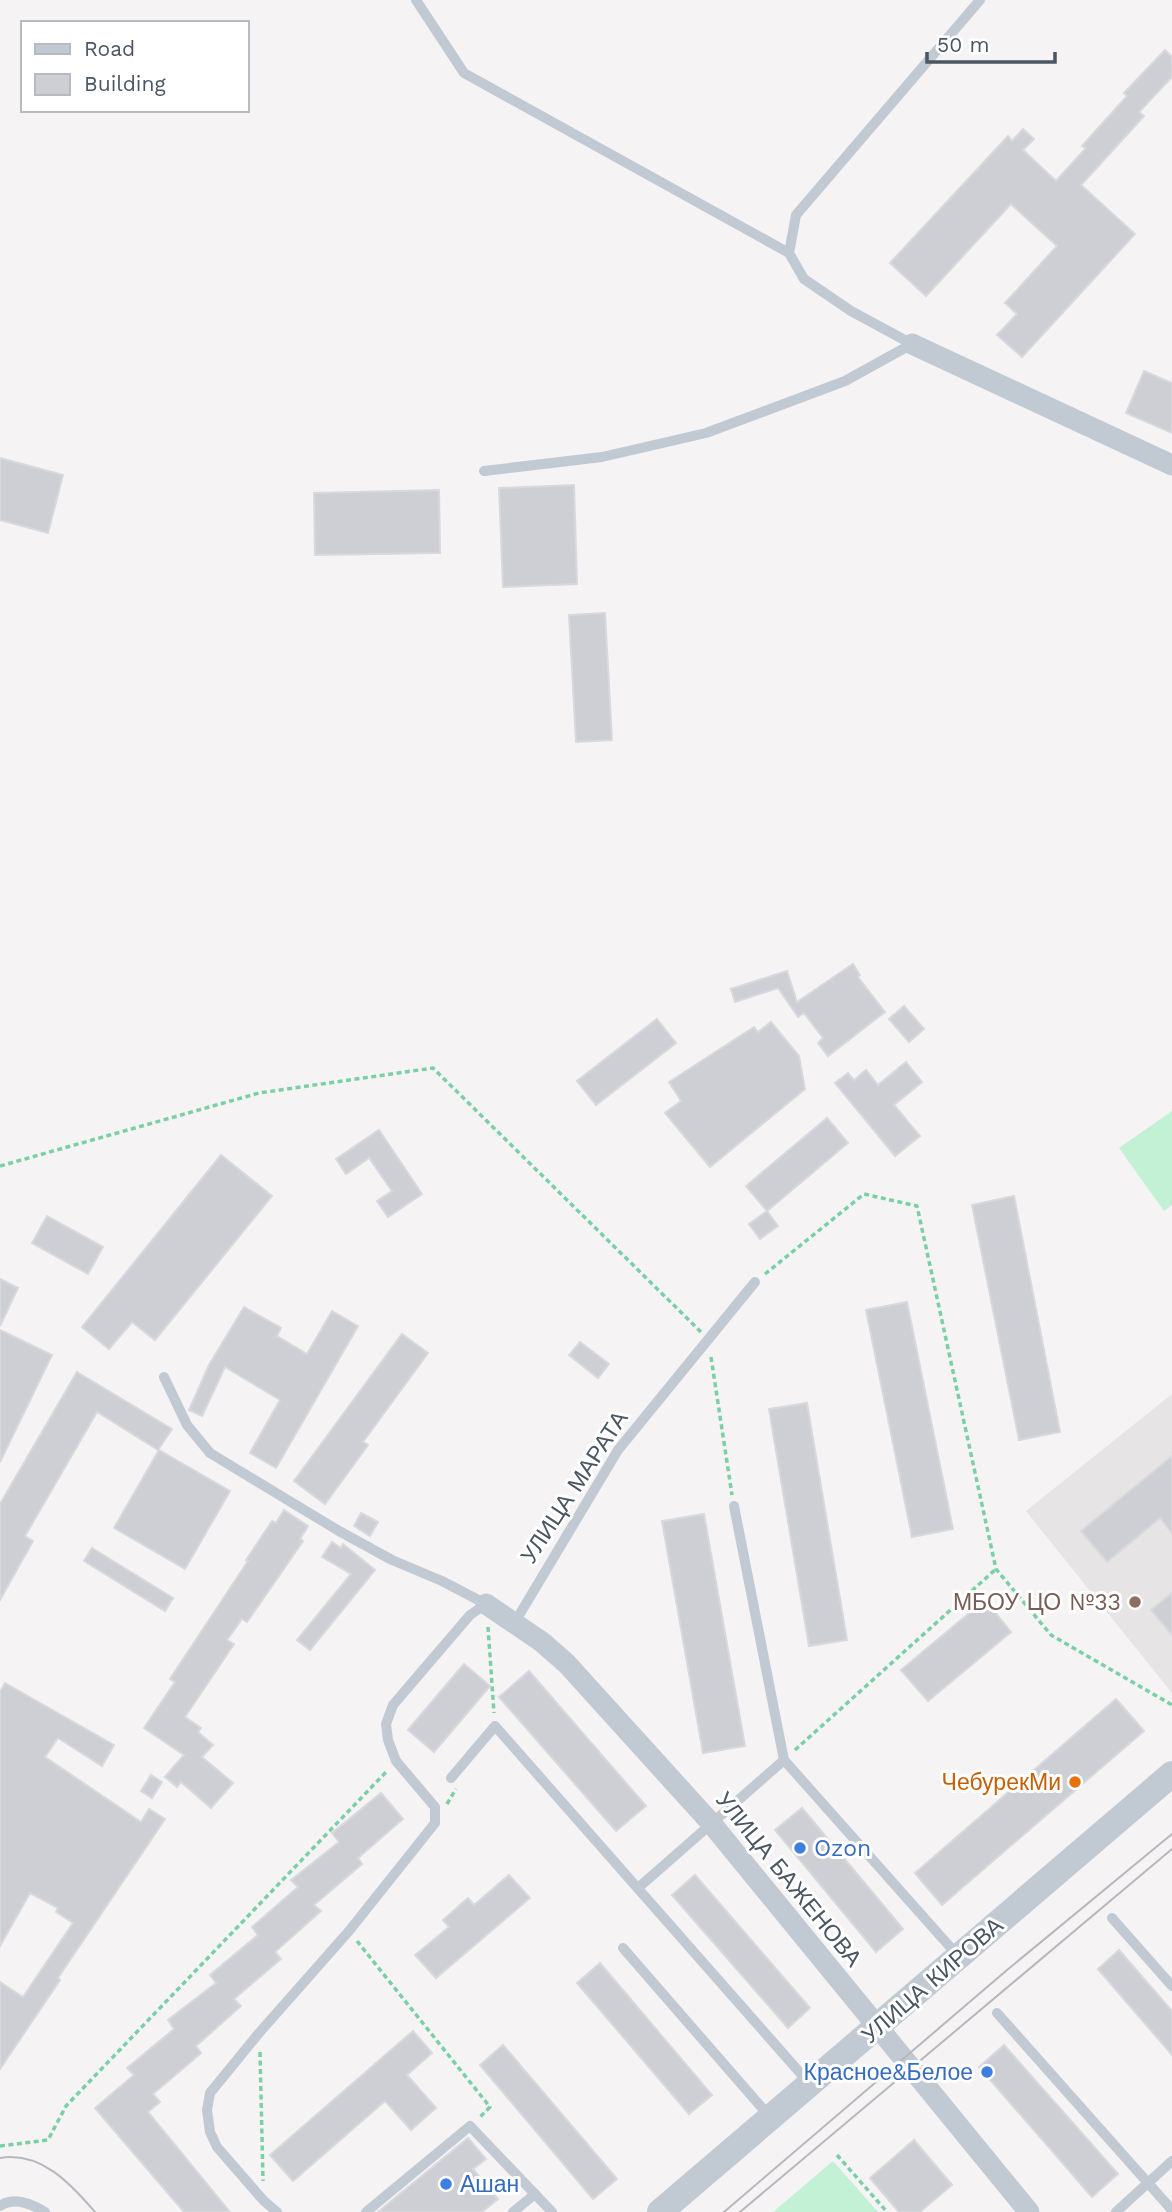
<svg xmlns="http://www.w3.org/2000/svg" width="1172" height="2212" viewBox="0 0 1172 2212" font-family="'Work Sans',sans-serif">
	<style>
		.education { fill: #e6e4e5 }
		.green { fill: #c3f1d5 }
		.building { fill: #cdcfd5; stroke: #d7d9de; stroke-width: 2 }
		.lines { fill: none; stroke-linecap: round; stroke-linejoin: round }
		.path { stroke: #7ad0a6; stroke-width: 3.5; stroke-dasharray: 5 3.5; stroke-linecap: butt }
		.service { stroke: #c1cad2; stroke-width: 10 }
		.minor { stroke: #c1cad2; stroke-width: 21 }
		.tertiary { stroke: #c1cad2; stroke-width: 26 }
		.tram { stroke: #b5b8bd; stroke-width: 2 }
		.education-dot { fill: #8d6e63; stroke: #fff; stroke-width: 2.5 }
		.food-dot { fill: #e8710a; stroke: #fff; stroke-width: 2.5 }
		.shop-dot { fill: #3f7fe0; stroke: #fff; stroke-width: 2.5 }
		.labels { text-anchor: middle; stroke-width: 6; stroke-linejoin: round; paint-order: stroke }
		.street-label { font-size: 23px; fill: #4a5661; stroke: #fff }
		.education-label { font-size: 23px; fill: #785e54; stroke: #fff; text-anchor: end }
		.food-label { font-size: 23px; fill: #c56008; stroke: #fff; text-anchor: end }
		.shop-label { font-size: 23px; fill: #366cbe; stroke: #fff; text-anchor: start }
	</style>
	<rect width="100%" height="100%" fill="#f5f3f3"/>
	<polygon class="education" points="1172,1394 1172,1693 1026,1511"/>
	<g class="green">
		<polygon points="1172,1111 1172,1205 1164,1211 1119,1148"/>
		<polygon points="833,2161 878,2212 773,2212"/>
	</g>
	<g class="building">
		<polygon points="1165,50 1172,57 1172,77 1139,112 1144,116 1081,185 1135,234 1022,357 997,335 1017,314 1005,303 1057,246 1011,204 926,296 890,263 1008,136 1012,141 1023,129 1034,139 1023,150 1056,181 1086,148 1082,146 1127,96 1124,93"/>
		<polygon points="1144,371 1172,383 1172,433 1126,413"/>
		<polygon points="0,458 63,475 48,533 0,520"/>
		<polygon points="574,485 577,584 503,587 499,488"/>
		<polygon points="439,490 440,553 315,555 314,493"/>
		<polygon points="605,613 612,740 576,742 569,615"/>
		<polygon points="853,964 860,975 858,977 885,1012 828,1056 818,1043 823,1038 804,1013 798,1017 778,988 735,1002 731,989 787,971 797,1002"/>
		<polygon points="904,1006 924,1029 909,1042 889,1019"/>
		<polygon points="657,1019 676,1043 596,1105 577,1081"/>
		<polygon points="771,1022 799,1056 805,1089 710,1167 665,1113 681,1101 669,1082 754,1027 758,1032"/>
		<polygon points="906,1062 922,1082 894,1105 920,1136 895,1156 835,1083 848,1073 854,1080 866,1070 878,1085"/>
		<polygon points="827,1118 848,1143 767,1211 746,1186"/>
		<polygon points="379,1130 422,1194 388,1217 377,1201 392,1191 369,1158 346,1174 336,1159"/>
		<polygon points="221,1155 272,1196 155,1340 132,1322 109,1349 82,1327"/>
		<polygon points="1014,1196 1060,1432 1019,1440 972,1205"/>
		<polygon points="767,1211 778,1226 760,1239 749,1224"/>
		<polygon points="47,1216 103,1247 88,1274 32,1243"/>
		<polygon points="0,1279 18,1288 0,1326"/>
		<polygon points="907,1302 953,1529 912,1537 866,1310"/>
		<polygon points="244,1307 281,1328 277,1336 307,1354 332,1311 358,1326 276,1468 250,1453 280,1400 225,1367 202,1416 189,1410 209,1365"/>
		<polygon points="0,1330 52,1355 0,1462"/>
		<polygon points="402,1334 428,1353 363,1442 368,1445 325,1504 294,1481"/>
		<polygon points="580,1342 609,1364 598,1378 569,1355"/>
		<polygon points="77,1372 172,1429 158,1450 97,1412 25,1536 33,1541 0,1600 0,1504"/>
		<polygon points="807,1403 847,1640 809,1646 769,1409"/>
		<polygon points="159,1450 230,1491 185,1569 114,1528"/>
		<polygon points="1172,1456 1172,1533 1160,1518 1107,1562 1081,1531"/>
		<polygon points="284,1510 308,1526 300,1539 303,1541 247,1622 242,1619 227,1640 234,1644 185,1717 201,1728 198,1732 213,1745 202,1757 233,1783 211,1808 181,1782 177,1787 165,1777 184,1755 144,1728 175,1682 170,1679 248,1561 246,1560 272,1521 276,1523"/>
		<polygon points="361,1513 378,1522 370,1536 354,1526"/>
		<polygon points="704,1514 745,1746 703,1753 662,1521"/>
		<polygon points="332,1542 341,1548 343,1544 375,1570 310,1650 297,1640 351,1574 322,1557"/>
		<polygon points="92,1548 173,1598 165,1611 84,1561"/>
		<polygon points="1172,1593 1172,1635 1151,1610"/>
		<polygon points="985,1600 1011,1632 928,1701 901,1670"/>
		<polygon points="464,1664 490,1686 434,1752 408,1730"/>
		<polygon points="529,1671 646,1806 616,1831 499,1697"/>
		<polygon points="5,1683 114,1745 102,1766 58,1738 45,1757 141,1822 149,1809 165,1819 58,1978 60,1980 0,2069 0,1982 23,1997 73,1923 56,1912 58,1908 30,1893 0,1946 0,1692"/>
		<polygon points="1116,1699 1144,1731 942,1905 915,1873"/>
		<polygon points="151,1775 162,1782 152,1798 141,1791"/>
		<polygon points="381,1793 403,1819 358,1858 362,1864 314,1905 321,1911 275,1952 281,1959 234,1999 241,2006 196,2046 201,2053 153,2094 160,2102 148,2112 230,2212 184,2212 95,2108 134,2075 127,2068 174,2029 168,2020 216,1983 210,1975 258,1935 252,1927 298,1887 291,1880 339,1842 332,1833"/>
		<polygon points="802,1808 903,1929 876,1952 775,1830"/>
		<polygon points="509,1875 530,1898 436,1978 415,1955 449,1927 443,1920 468,1898 474,1905"/>
		<polygon points="695,1875 810,2008 788,2028 672,1895"/>
		<polygon points="1119,1950 1172,2011 1172,2055 1098,1969"/>
		<polygon points="600,1963 712,2095 689,2114 577,1983"/>
		<polygon points="413,2031 432,2053 407,2075 436,2108 411,2130 385,2101 293,2181 270,2155"/>
		<polygon points="503,2045 617,2179 593,2199 480,2065"/>
		<polygon points="1004,2045 1118,2174 1092,2197 979,2067"/>
		<polygon points="468,2138 486,2159 473,2169 498,2199 482,2212 378,2212"/>
		<polygon points="914,2140 952,2185 920,2212 899,2212 870,2178"/>
	</g>
	<g class="lines">
		<g class="path">
			<polyline points="0,1166 259,1093 433,1068 701,1332"/>
			<polyline points="765,1274 864,1194 917,1206 996,1569 1051,1635 1172,1705"/>
			<polyline points="711,1357 732,1495"/>
			<polyline points="488,1627 494,1713"/>
			<polyline points="795,1750 996,1569"/>
			<polyline points="447,1804 456,1789"/>
			<polyline points="357,1941 490,2107 480,2117"/>
			<polyline points="260,2052 263,2181"/>
			<polyline points="0,2146 48,2140 66,2106 387,1771"/>
			<polyline points="837,2155 887,2212"/>
		</g>
		<g class="service">
			<polyline points="416,0 464,73 789,253"/>
			<polyline points="912,344 851,311 804,279 789,253 796,215 980,0"/>
			<polyline points="484,471 602,457 706,433 845,381 912,344"/>
			<polyline points="164,1377 187,1425 210,1453 339,1531 392,1560 442,1581 486,1604 470,1615 393,1705 386,1724 388,1740 396,1761 435,1807 435,1823 349,1931 259,2033 210,2093 207,2110 210,2132 217,2147 264,2201 277,2212"/>
			<polyline points="734,1506 784,1760 959,1957"/>
			<polyline points="515,1622 618,1450 755,1282"/>
			<polyline points="451,1778 495,1726 809,2083"/>
			<polyline points="638,1888 784,1760"/>
			<polyline points="1112,1918 1172,1986"/>
			<polyline points="623,1948 769,2116"/>
			<polyline points="997,2013 1172,2210"/>
			<path d="M0 2206C14 2196 32 2204 45 2212"/>
			<polyline points="366,2212 470,2126 552,2212"/>
			<polyline points="513,2212 535,2194"/>
			<polyline points="1116,2212 1172,2161"/>
		</g>
		<g class="minor">
			<polyline points="912,344 1172,465"/>
			<polyline points="486,1604 542,1642 567,1664 711,1823 1029,2212"/>
		</g>
		<polyline class="tertiary" points="660,2212 1172,1774"/>
		<g class="tram">
			<path d="M0 2158C41 2151 71 2184 95 2212"/>
			<polyline points="724,2212 1007,1970 1172,1834"/>
			<polyline points="740,2212 1172,1849"/>
		</g>
	</g>
	<circle class="education-dot" cx="1135" cy="1602" r="7"/>
	<circle class="food-dot" cx="1075" cy="1782" r="7"/>
	<g class="shop-dot">
		<circle cx="800" cy="1848" r="7"/>
		<circle cx="987" cy="2072" r="7"/>
		<circle cx="446" cy="2184" r="7"/>
	</g>
	<g class="labels">
		<g class="street-label">
			<text transform="translate(574 1487) rotate(-57)" y="8">УЛИЦА МАРАТА</text>
			<text transform="translate(789 1879) rotate(51)" y="8">УЛИЦА БАЖЕНОВА</text>
			<text transform="translate(932 1980) rotate(-41)" y="8">УЛИЦА КИРОВА</text>
		</g>
		<g class="education-label">
			<text x="1121" y="1610">МБОУ ЦО №33</text>
		</g>
		<g class="food-label">
			<text x="1061" y="1790">ЧебурекМи</text>
		</g>
		<g class="shop-label">
			<text x="814" y="1856">Ozon</text>
			<text x="973" y="2080" text-anchor="end">Красное&amp;Белое</text>
			<text x="460" y="2192">Ашан</text>
		</g>
	</g>
	<rect x="21" y="21" width="228" height="91" fill="#ffffff" stroke="#b7bbc0" stroke-width="2"/>
	<rect x="35" y="44" width="35" height="10" fill="#c1cad2" stroke="#b7bbc0" stroke-width="2"/>
	<text x="84" y="56" font-size="21" fill="#4a5661">Road</text>
	<rect x="35" y="74" width="35" height="21" fill="#cdcfd5" stroke="#b7bbc0" stroke-width="2"/>
	<text x="84" y="91" font-size="21" fill="#4a5661">Building</text>
	<path d="M927 52v10h128v-10" fill="none" stroke="#4a5661" stroke-width="3.5"/>
	<text x="937" y="52" font-size="21" fill="#4a5661" stroke="#ffffff" stroke-width="5" paint-order="stroke">50 m</text>
</svg>
